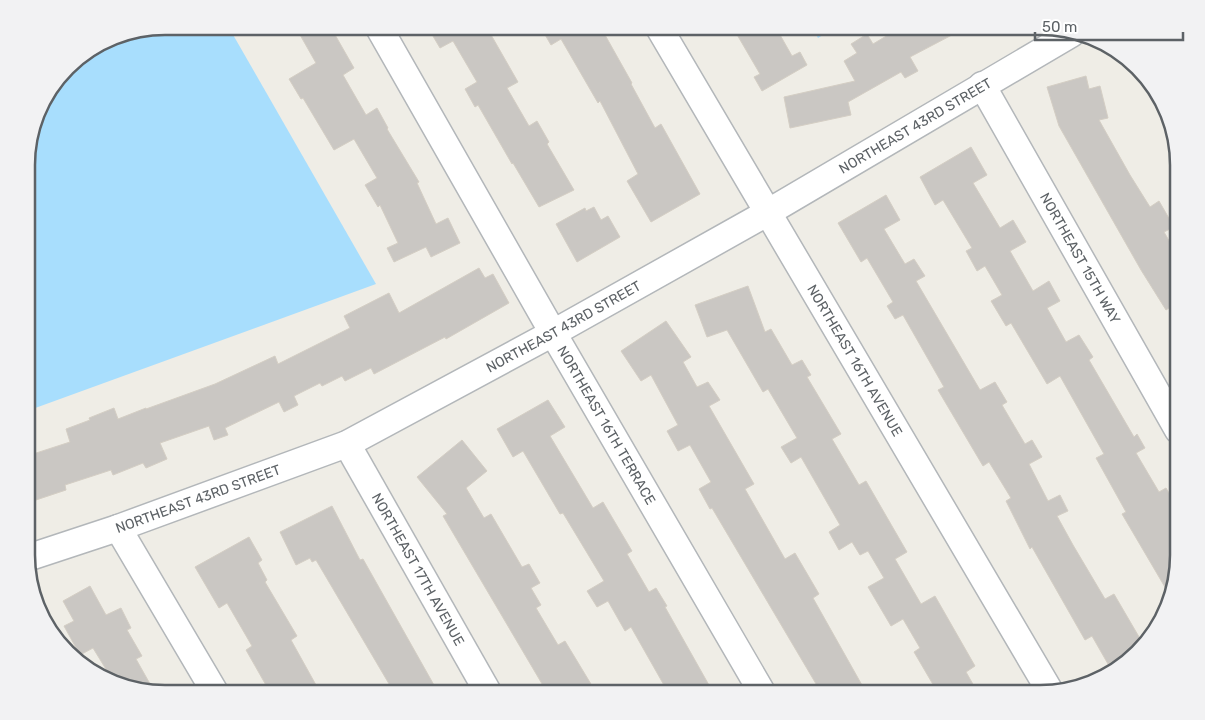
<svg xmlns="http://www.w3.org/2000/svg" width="1205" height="720" viewBox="0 0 1205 720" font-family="Rubik,sans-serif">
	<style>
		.water { fill: #a8defd }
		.building { fill: #cac7c3; stroke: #d4cec4 }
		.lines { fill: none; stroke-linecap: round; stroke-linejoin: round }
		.minor-casing { stroke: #b3b7ba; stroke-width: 29 }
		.minor { stroke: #fff; stroke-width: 26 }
		.labels { text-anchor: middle; stroke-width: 4; stroke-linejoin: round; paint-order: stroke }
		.street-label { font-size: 14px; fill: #5d6266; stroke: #fff }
		.rim { fill: none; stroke: #5d6266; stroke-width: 2.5 }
	</style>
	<rect width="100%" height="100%" fill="#efede6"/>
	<g class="water">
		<polygon points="165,26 228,26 376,284 27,411 27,147 41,103 73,61 112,37"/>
		<polygon points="811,26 838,26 818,38"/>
	</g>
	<g class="building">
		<polygon points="295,26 330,26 354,68 343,75 366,115 377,108 388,128 387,129 419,182 417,183 436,224 448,218 460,243 431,257 426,247 394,262 387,248 398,243 380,205 378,207 365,185 377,178 354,139 334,150 303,98 301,99 289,79 316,63"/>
		<polygon points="427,26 486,26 518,82 507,88 529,126 537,121 549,142 547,144 574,190 539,207 513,163 512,164 478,105 475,107 465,89 477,82 453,41 440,48"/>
		<polygon points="540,26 600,26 632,83 631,84 655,128 661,124 700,194 651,222 627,181 638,174 600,101 598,103 561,39 551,45"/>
		<polygon points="732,26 775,26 792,56 800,52 807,65 762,91 754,77 760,74"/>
		<polygon points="903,26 969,26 910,57 918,71 905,78 901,72 848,102 851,115 790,128 784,97 855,81 844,61 857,53 851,44 867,34 873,44"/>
		<polygon points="1086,76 1089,89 1100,86 1108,118 1099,120 1130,175 1150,207 1159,201 1174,227 1164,232 1178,256 1178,302 1166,310 1141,270 1059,126 1047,87"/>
		<polygon points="971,147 987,175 973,183 1000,228 1013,220 1026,242 1010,251 1033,291 1049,281 1060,301 1047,308 1066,342 1079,335 1093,357 1089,360 1134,437 1137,434 1145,448 1136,453 1159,492 1166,488 1178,508 1178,564 1169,594 1122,514 1126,512 1096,458 1104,454 1060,376 1047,384 1011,323 1006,326 991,301 1002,295 985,266 977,271 966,251 972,248 943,200 935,205 920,177"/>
		<polygon points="886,195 900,220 884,229 905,264 914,259 925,276 916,281 980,390 995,382 1007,402 1002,405 1025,444 1032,440 1042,457 1029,464 1048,501 1060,495 1068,511 1057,516 1073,545 1105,599 1114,594 1142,642 1138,647 1108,664 1092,636 1085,640 1032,547 1030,549 1006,501 1011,498 989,462 983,466 938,390 944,387 903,315 895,319 887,306 893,302 867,258 861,262 838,223"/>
		<polygon points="594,207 601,220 608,216 620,237 577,262 556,224 585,208 586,211"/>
		<polygon points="479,268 485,278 493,274 509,303 446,339 445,337 374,374 371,368 345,381 342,376 322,386 320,383 294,396 298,405 284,412 279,402 225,428 228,435 214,440 209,426 160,443 167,459 146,468 143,463 113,475 111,470 65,485 66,490 27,503 27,456 70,442 66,429 90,420 89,418 114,408 118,419 146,408 146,409 215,384 275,356 278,364 350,328 344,316 389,293 399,313"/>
		<polygon points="748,286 765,332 771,329 792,365 802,360 811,375 807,377 841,434 832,439 859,485 866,481 907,552 895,559 921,604 935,596 975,666 966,672 978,693 938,693 914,652 920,648 903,619 891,626 868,587 884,578 868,551 860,555 852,542 839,550 829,532 840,525 801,457 791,463 781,447 797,438 768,389 763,392 727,330 707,337 695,305"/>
		<polygon points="666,321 691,357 683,362 697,387 708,382 720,400 709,406 754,484 745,489 785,559 795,553 819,594 813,598 867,694 822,694 712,508 710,509 699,489 711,482 690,445 678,451 667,431 678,425 651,375 641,381 621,351"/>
		<polygon points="548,400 565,427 550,436 593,508 603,502 632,551 627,554 649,592 656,588 667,606 665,607 714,694 669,694 631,627 625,631 608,601 597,607 587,591 604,581 563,513 560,514 523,451 513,457 497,429"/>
		<polygon points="462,440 487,471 466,488 484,518 491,514 522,567 529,564 540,583 531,588 541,605 536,608 558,645 565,641 597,694 548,694 443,516 447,514 417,477"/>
		<polygon points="332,506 360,560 363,559 439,694 395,694 316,560 312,562 310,558 296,565 280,532"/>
		<polygon points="249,537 262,560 258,563 267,580 265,582 297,636 291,640 321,694 271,694 246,650 252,646 227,603 219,608 195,567"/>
		<polygon points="90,586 106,615 121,608 131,628 127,630 142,656 136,659 154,691 112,679 93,648 80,655 64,626 74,621 63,601"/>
	</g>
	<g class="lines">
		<defs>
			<g id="minor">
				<path id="s1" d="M378 26 553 333 763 694"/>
				<path id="s2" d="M658 26 1051 693"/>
				<path id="s3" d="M982 85 1178 430"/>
				<path id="s4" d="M347 444 489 694"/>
				<polyline points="118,528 216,694"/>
				<path id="s5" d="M27 558 118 528 347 444 553 333 767 213 1071 34"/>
			</g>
		</defs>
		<use href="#minor" class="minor-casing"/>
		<use href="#minor" class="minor"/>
	</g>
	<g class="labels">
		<g class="street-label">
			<text dy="5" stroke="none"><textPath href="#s5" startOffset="991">NORTHEAST 43RD STREET</textPath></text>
			<text dy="5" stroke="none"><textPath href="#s3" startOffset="199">NORTHEAST 15TH WAY</textPath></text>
			<text dy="5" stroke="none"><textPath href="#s5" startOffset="586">NORTHEAST 43RD STREET</textPath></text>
			<text dy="5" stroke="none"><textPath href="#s2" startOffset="388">NORTHEAST 16TH AVENUE</textPath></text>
			<text dy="5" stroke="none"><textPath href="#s1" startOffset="460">NORTHEAST 16TH TERRACE</textPath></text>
			<text dy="5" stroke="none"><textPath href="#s5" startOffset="181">NORTHEAST 43RD STREET</textPath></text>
			<text dy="5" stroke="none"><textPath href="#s4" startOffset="144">NORTHEAST 17TH AVENUE</textPath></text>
		</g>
	</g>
	<path d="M0 0H1205V720H0ZM165 35H1040A130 130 0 0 1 1170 165V555A130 130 0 0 1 1040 685H165A130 130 0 0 1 35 555V165A130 130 0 0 1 165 35Z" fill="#f2f2f3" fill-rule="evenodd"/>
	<path class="rim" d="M165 35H1040A130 130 0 0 1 1170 165V555A130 130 0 0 1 1040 685H165A130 130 0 0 1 35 555V165A130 130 0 0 1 165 35Z"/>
	<path d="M1035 32v8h148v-8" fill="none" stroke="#5d6266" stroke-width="2.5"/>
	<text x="1042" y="32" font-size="15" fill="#5d6266" stroke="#ffffff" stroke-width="4" paint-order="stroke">50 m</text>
</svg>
